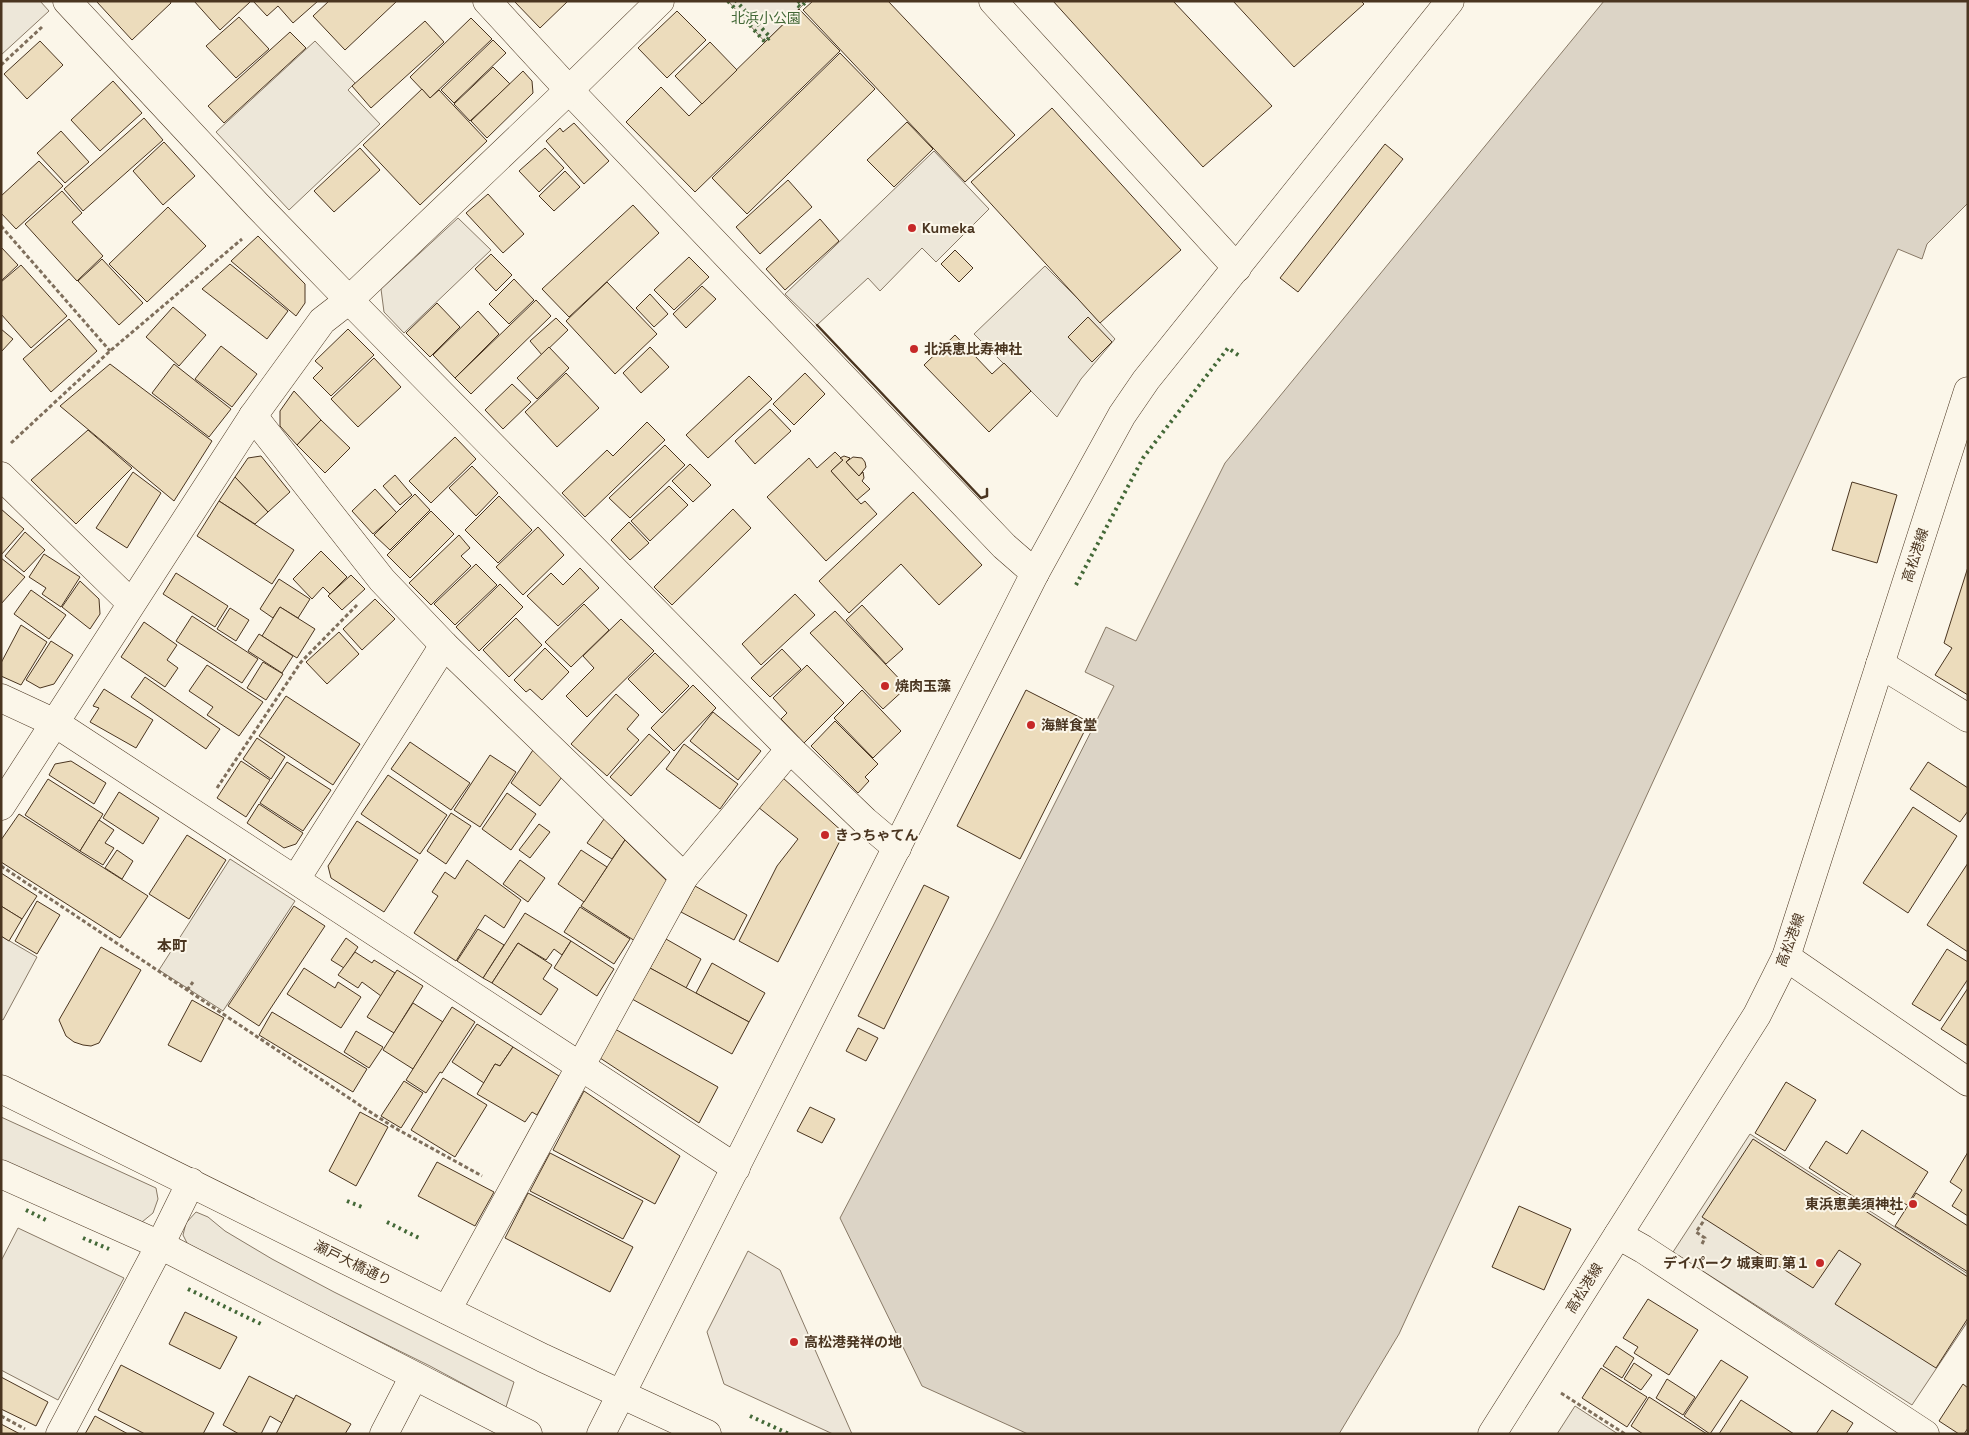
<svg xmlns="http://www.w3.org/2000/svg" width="1969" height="1435" viewBox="0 0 1969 1435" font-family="'Space Grotesk','Noto Sans JP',sans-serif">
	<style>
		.green { fill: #ede6d9; stroke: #887966 }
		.parking { fill: #ede7d9; stroke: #887966 }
		.water { fill: #dcd4c6; stroke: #887966 }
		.building { fill: #ecdcbc; stroke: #4a3520 }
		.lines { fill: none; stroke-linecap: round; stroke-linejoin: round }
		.minor-casing { stroke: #4a3520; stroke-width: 29 }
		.major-casing { stroke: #4a3520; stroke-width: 29 }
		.path { stroke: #7f6f5c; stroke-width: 3; stroke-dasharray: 4 2.5; stroke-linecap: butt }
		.minor { stroke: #fbf6e9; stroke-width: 28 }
		.major { stroke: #fbf6e9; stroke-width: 28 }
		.hedge { stroke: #436837; stroke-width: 4; stroke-dasharray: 2.5 4; stroke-linecap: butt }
		.wall { stroke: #4a3520; stroke-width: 2.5 }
		.poi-dot { fill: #c62828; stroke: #fbf6e9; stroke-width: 2 }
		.labels { text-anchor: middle; stroke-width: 4; stroke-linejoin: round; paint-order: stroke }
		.park-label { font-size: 14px; fill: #436837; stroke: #fbf6e9 }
		.poi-label { font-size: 14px; font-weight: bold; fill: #4a3520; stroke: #fbf6e9; text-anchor: start }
		.street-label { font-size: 14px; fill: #4a3520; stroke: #fbf6e9 }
		.neighbourhood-label { font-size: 15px; font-weight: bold; fill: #4a3520; stroke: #fbf6e9 }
	</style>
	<rect width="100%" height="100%" fill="#fbf6e9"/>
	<g class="green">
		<polygon points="728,1 807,1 765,42"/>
		<polygon points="748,1251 780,1270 852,1434 833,1434 724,1384 707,1332"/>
	</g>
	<g class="parking">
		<polygon points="1,1 40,1 49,11 1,55"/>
		<polygon points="315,41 355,83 348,90 380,124 289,210 216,132"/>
		<polygon points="934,151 989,209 936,262 922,248 880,291 868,278 817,325 785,294"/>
		<polygon points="458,218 491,250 404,333 384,312 381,289"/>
		<polygon points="1045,266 1082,303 1115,339 1081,379 1057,417 974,334"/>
		<polygon points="230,859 295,901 223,1011 159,970"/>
		<polygon points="1,936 37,957 3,1020 1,1019"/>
		<polygon points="1,1117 156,1188 158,1199 153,1213 142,1222 1,1161"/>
		<polygon points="1750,1134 1968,1274 1968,1321 1912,1405 1673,1252"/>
		<polygon points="196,1212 208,1217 225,1231 272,1259 334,1292 514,1382 506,1407 430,1366 201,1253 188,1245 183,1235 186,1223"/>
		<polygon points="18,1228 124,1278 58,1400 1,1370 1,1261"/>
		<polygon points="1575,1406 1618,1434 1557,1434"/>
	</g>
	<polygon class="water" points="1604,1 1968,1 1968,203 1927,244 1922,259 1898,249 1399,1334 1339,1434 1028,1434 922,1386 840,1218 993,926 1114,686 1085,672 1106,627 1136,641 1225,463"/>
	<g class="building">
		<polygon points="98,1 170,1 171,3 132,40 97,2"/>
		<polygon points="194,1 249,1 250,2 220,30"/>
		<polygon points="253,1 318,1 293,23 278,6 267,16"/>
		<polygon points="329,1 397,1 345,50 313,16"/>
		<polygon points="514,1 568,1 540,28"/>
		<polygon points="813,1 888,1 1015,135 965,182 803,10"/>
		<polygon points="1053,1 1173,1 1272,106 1203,167"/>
		<polygon points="1233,1 1361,1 1364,4 1294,67"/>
		<polygon points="799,9 840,51 695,192 626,122 661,87 689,116"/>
		<polygon points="677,11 706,40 667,78 638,48"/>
		<polygon points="239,17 269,49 236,78 206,46"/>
		<polygon points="471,18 492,39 430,98 410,77"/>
		<polygon points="425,21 444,42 371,108 352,86"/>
		<polygon points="290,32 306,48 224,123 208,106"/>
		<polygon points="493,40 506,53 454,103 441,90"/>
		<polygon points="40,41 63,65 27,99 4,74"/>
		<polygon points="710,42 737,70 702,104 675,76"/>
		<polygon points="840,53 875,89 747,214 712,178"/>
		<polygon points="493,67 510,84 470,121 454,104"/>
		<polygon points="523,71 532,81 533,93 487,138 471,121"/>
		<polygon points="113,81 142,113 100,151 71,120"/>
		<polygon points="422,89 430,98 439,90 487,141 420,205 363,145"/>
		<polygon points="1052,108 1181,250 1100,323 971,182"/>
		<polygon points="144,118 163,140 83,211 64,189"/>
		<polygon points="907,122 933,149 894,187 867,160"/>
		<polygon points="574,123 609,161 584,184 546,141 560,128 563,132"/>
		<polygon points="61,131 89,162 65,183 37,153"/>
		<polygon points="164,142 195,176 163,205 133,171"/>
		<polygon points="1385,144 1403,159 1298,292 1280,278"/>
		<polygon points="360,148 380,170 334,212 314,191"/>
		<polygon points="545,148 564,168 539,192 519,171"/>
		<polygon points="39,161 63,186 16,229 1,213 1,196"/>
		<polygon points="565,171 580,187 554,211 539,196"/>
		<polygon points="788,180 812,207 760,254 736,227"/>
		<polygon points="62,191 82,213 72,222 103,256 77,281 25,224"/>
		<polygon points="488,194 524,234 503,253 466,213"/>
		<polygon points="633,205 659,233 569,317 542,289"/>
		<polygon points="168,207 206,246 147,302 109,264"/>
		<polygon points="820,219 839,241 785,290 766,269"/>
		<polygon points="258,236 305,284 305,303 296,316 231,261"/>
		<polygon points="1,247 18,265 1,281"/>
		<polygon points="955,250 973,268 959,282 941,264"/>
		<polygon points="491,254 512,275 496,291 475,269"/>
		<polygon points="689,257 709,277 674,310 654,290"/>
		<polygon points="102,259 143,303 119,325 78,281"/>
		<polygon points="230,264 288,311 267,339 202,289"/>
		<polygon points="21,265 67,316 31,348 1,314 1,282"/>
		<polygon points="514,279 534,300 509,324 489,304"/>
		<polygon points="607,282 657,334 615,374 566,321"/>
		<polygon points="702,286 716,299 686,328 673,314"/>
		<polygon points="650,294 668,314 654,327 636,308"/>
		<polygon points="536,300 551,316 471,394 455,378"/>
		<polygon points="437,303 460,327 430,357 406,333"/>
		<polygon points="173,307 206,335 179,366 146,337"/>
		<polygon points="478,311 499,334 455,378 433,355"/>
		<polygon points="1088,317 1112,342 1092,362 1068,337"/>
		<polygon points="556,318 568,330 542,355 530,341"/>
		<polygon points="69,319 97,351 51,392 23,359"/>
		<polygon points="1,329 13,339 1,352"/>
		<polygon points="348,329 374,355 331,396 313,378 323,368 315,361"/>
		<polygon points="955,335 992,374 1004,363 1031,391 989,432 924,365"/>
		<polygon points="221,346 257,374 232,407 195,379"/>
		<polygon points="549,347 569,368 537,399 517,378"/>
		<polygon points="650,347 669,367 641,393 623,373"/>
		<polygon points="374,358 401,387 358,427 331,399"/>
		<polygon points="110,364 212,441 174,501 60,406"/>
		<polygon points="174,364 231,409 209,437 152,393"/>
		<polygon points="566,373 599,408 557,447 525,412"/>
		<polygon points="805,373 825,394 794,425 773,404"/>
		<polygon points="749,376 772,399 708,458 686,435"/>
		<polygon points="512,384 531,402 503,429 485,410"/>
		<polygon points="294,391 321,420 297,445 280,426 280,411"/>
		<polygon points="770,409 791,431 755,464 735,441"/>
		<polygon points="321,420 350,448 325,473 297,445"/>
		<polygon points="647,422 665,440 585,517 562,493 607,450 613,456"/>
		<polygon points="88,430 132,468 76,524 31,480"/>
		<polygon points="455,437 476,459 431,503 409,481"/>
		<polygon points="665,445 685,465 630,518 609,498"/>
		<polygon points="835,452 843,460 831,471 861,504 865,501 877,514 826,561 767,497 809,458 817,468"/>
		<polygon points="261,456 290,492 268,512 235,477 248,458"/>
		<polygon points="844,456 850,458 846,462 859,476 863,472 864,478 862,481 870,489 857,500 831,471 843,460 840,458"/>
		<polygon points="853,457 862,458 865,462 866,467 859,476 846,462"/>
		<polygon points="690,464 711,485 693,502 672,481"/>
		<polygon points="472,466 498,493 476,516 449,488"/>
		<polygon points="133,472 161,493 127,548 96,528"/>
		<polygon points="395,475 412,495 400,505 383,486"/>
		<polygon points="235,477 268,512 255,524 219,501"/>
		<polygon points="1852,482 1897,495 1877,563 1832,550"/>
		<polygon points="669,486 688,505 650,541 631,521"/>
		<polygon points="375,489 397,513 373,534 352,511"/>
		<polygon points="913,492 982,565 939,605 901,564 849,613 819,581"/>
		<polygon points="415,494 430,510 390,550 374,535"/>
		<polygon points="499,496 532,530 498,563 465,530"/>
		<polygon points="219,501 294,550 272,584 197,536"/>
		<polygon points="1,509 24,529 1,555"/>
		<polygon points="733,509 751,528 672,605 654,587"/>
		<polygon points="431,511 454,534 410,578 387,555"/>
		<polygon points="629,522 649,543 630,560 611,540"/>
		<polygon points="538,527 564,555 523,595 496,567"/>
		<polygon points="25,532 45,550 24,572 5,556"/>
		<polygon points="459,535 470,548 461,556 471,566 431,605 409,583"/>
		<polygon points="321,551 347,577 330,594 323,587 312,599 293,579"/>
		<polygon points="44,554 80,577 61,607 42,594 46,588 29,577"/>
		<polygon points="1,558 25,577 1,604"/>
		<polygon points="476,564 497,585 455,625 434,604"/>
		<polygon points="1968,567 1968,695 1935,675 1952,648 1944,643"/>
		<polygon points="580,568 599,588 558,626 527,596 551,573 563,585"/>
		<polygon points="176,573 228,606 215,627 163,594"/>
		<polygon points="351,575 365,589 342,610 328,596"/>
		<polygon points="279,579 310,599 298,618 280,607 273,618 260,609"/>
		<polygon points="80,581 99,599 100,614 90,629 62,607"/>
		<polygon points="500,584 523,607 479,651 456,627"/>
		<polygon points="31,590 66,615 49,639 14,614"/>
		<polygon points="795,594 815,615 761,665 742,644"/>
		<polygon points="375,599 395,619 362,650 343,629"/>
		<polygon points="584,604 609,630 571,667 545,642"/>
		<polygon points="862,605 903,649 886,664 846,620"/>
		<polygon points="280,607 315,629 297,658 262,636"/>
		<polygon points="230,608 249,620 236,641 217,629"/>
		<polygon points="835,611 907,687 883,709 810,633"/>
		<polygon points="192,616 258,659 242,683 176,641"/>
		<polygon points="516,618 542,645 509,677 483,650"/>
		<polygon points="621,619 654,651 587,717 566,696 594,668 583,656"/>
		<polygon points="144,622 177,645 167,660 178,668 165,687 121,657"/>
		<polygon points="21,625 47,642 21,685 1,676 1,663"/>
		<polygon points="339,632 359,654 327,684 306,662"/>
		<polygon points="259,634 293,656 282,673 248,651"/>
		<polygon points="51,641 73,655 54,684 40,688 26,680"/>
		<polygon points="545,648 569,672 542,700 530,689 526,692 514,680"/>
		<polygon points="782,649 801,669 770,697 751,678"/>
		<polygon points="655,653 689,686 662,713 628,679"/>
		<polygon points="263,662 283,674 266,700 247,688"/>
		<polygon points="207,665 263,702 239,736 207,715 213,707 189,691"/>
		<polygon points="807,665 844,703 804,743 781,719 787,713 773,698"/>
		<polygon points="145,677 220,729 206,749 131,697"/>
		<polygon points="693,685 716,708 674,751 651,728"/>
		<polygon points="104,689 153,720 136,748 90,722 99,708 93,706"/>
		<polygon points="862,690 901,731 873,758 834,718"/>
		<polygon points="1026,690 1089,722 1020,859 957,826"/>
		<polygon points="616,694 639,715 627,729 639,740 607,776 571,744"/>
		<polygon points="286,696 360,744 333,785 259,736"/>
		<polygon points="713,712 761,751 738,780 690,741"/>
		<polygon points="835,721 878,764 865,777 869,781 858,793 811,746"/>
		<polygon points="649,734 670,752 631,796 610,777"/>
		<polygon points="257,738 285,757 271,779 243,759"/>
		<polygon points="410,742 470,783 451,810 391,769"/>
		<polygon points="684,744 738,784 720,809 666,769"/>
		<polygon points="533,750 562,777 540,806 511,783"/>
		<polygon points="490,755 516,772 480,827 454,810"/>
		<polygon points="71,761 106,783 94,804 49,775 55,764"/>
		<polygon points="241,761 270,780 246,817 217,798"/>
		<polygon points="287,762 331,790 303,831 260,803"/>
		<polygon points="1928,762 1968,788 1968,811 1960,822 1910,789"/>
		<polygon points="388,775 447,815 420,854 361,814"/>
		<polygon points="783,778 844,833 778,962 739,941 777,866 798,839 758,807"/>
		<polygon points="48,779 103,814 80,851 25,815"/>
		<polygon points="119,792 159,818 143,844 103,818"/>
		<polygon points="507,793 536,814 511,850 482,829"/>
		<polygon points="259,804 303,833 296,844 284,848 247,823"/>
		<polygon points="1913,807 1957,836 1908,913 1863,883"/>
		<polygon points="451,813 471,826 446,864 427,851"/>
		<polygon points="19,814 148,896 120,938 1,862 1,840"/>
		<polygon points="604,819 625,840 612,859 587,843"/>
		<polygon points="99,820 114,830 105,843 114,848 103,865 80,851"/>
		<polygon points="357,821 418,860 384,912 331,878 328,866"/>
		<polygon points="539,824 550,832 530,858 519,850"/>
		<polygon points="187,835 226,860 189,919 149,894"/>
		<polygon points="625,840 669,883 635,941 581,906"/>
		<polygon points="117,850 133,861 122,879 105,868"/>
		<polygon points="581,850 607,867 584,902 558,884"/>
		<polygon points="467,860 521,900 504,928 485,915 456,961 414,933 438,896 432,892 445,872 455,879"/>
		<polygon points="520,860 545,878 528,902 503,884"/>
		<polygon points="1968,863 1968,952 1927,925"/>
		<polygon points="1,873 37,896 22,919 1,906"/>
		<polygon points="924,885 949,897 884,1029 858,1016"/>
		<polygon points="695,886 747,915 734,940 681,912"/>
		<polygon points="37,901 60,915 37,954 15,941"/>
		<polygon points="1,906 22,919 9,941 1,936"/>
		<polygon points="294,906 325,926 259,1026 228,1006"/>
		<polygon points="580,907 630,939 614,964 564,932"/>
		<polygon points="525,913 571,941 562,955 554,949 546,960 518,943 492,983 483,978"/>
		<polygon points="478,929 504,945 483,978 457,961"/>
		<polygon points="346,938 358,947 344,968 331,960"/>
		<polygon points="666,939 701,959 686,988 650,968"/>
		<polygon points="571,941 614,969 597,996 554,968"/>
		<polygon points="518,943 552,965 543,979 558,989 541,1015 492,983"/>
		<polygon points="101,947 141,970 99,1043 91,1046 83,1045 74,1042 66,1036 59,1020"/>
		<polygon points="1947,949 1968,962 1968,979 1940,1021 1912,1004"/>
		<polygon points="355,952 372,963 374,960 395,973 381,996 362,982 358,988 338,975"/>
		<polygon points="712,963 765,993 749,1022 696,993"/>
		<polygon points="304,968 335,988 338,982 361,997 341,1028 287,994"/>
		<polygon points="650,968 749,1022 732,1054 632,999"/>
		<polygon points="397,970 423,986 394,1033 367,1017"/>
		<polygon points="1968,988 1968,1046 1941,1029"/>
		<polygon points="192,1000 224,1018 201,1062 168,1045"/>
		<polygon points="413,1003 443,1022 413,1069 383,1050"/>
		<polygon points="452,1007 475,1022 442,1073 440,1072 426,1093 406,1080"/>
		<polygon points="272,1012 367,1069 353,1092 259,1035"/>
		<polygon points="477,1024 513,1047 500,1066 495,1064 484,1083 452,1062"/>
		<polygon points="858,1028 878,1038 866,1061 846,1051"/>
		<polygon points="615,1029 718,1087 699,1123 600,1058"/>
		<polygon points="356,1031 383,1047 369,1068 344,1052"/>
		<polygon points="513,1047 559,1076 537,1115 532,1112 525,1122 477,1094 495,1064 500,1066"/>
		<polygon points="443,1078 487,1105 455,1157 411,1130"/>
		<polygon points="404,1081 423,1093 401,1128 381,1116"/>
		<polygon points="1786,1082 1816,1100 1785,1151 1755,1133"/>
		<polygon points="584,1091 680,1156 655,1204 553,1150"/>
		<polygon points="810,1107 835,1119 822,1143 797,1131"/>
		<polygon points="360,1112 388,1127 356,1186 329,1171"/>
		<polygon points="1862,1130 1928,1172 1907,1205 1902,1202 1894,1215 1866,1197 1862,1202 1809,1168 1826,1141 1847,1154"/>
		<polygon points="1753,1139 1968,1277 1968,1318 1936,1368 1835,1304 1861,1264 1839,1250 1813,1288 1702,1217"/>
		<polygon points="1968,1152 1968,1216 1952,1206 1962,1190 1950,1182"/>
		<polygon points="550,1153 643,1201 623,1239 530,1191"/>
		<polygon points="437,1162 494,1192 475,1226 418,1196"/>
		<polygon points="528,1193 633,1247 610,1292 505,1238"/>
		<polygon points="1916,1193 1968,1226 1968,1272 1895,1226"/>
		<polygon points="1519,1206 1571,1229 1544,1290 1492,1267"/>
		<polygon points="1648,1299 1698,1330 1669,1375 1634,1353 1638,1347 1623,1338"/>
		<polygon points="185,1312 237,1337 220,1369 169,1344"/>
		<polygon points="1616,1346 1634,1358 1622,1378 1603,1366"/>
		<polygon points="1721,1360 1748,1377 1710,1434 1684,1416"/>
		<polygon points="1634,1363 1652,1375 1641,1390 1624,1379"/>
		<polygon points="121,1365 214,1413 203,1434 145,1434 98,1410"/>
		<polygon points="1601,1368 1647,1397 1627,1427 1582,1398"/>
		<polygon points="249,1376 294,1399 282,1423 270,1416 261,1434 239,1434 223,1425"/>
		<polygon points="1,1377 48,1402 36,1426 1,1409"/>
		<polygon points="1667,1379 1695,1397 1683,1415 1656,1398"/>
		<polygon points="1963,1384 1968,1388 1968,1428 1964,1434 1959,1434 1939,1421"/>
		<polygon points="296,1395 351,1424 345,1434 276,1434"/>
		<polygon points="1649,1397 1707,1434 1643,1434 1631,1426"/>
		<polygon points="1741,1400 1794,1434 1719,1434"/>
		<polygon points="1832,1410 1853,1423 1846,1434 1816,1434"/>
		<polygon points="95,1416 128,1434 85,1434"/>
		<polygon points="1,1424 20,1434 1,1434"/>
	</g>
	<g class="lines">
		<defs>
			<g id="minor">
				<polyline points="67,1 258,206 349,300 790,749 865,821 897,848"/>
				<polyline points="487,1 569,90 1004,546 1035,573"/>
				<polyline points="993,1 1237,268"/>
				<polyline points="253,416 382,580 444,645 684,877"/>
				<polyline points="1,476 131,603"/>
				<polyline points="1880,664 1968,718"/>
				<polyline points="1,698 55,723 736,1168"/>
				<polyline points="1,806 253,416 322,321 349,300 569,90 660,1"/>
				<polyline points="296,879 444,645"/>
				<polyline points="1786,957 1968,1082"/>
				<polyline points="1,1089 543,1358 707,1434"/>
				<polyline points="1,1174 160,1245 528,1434"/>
				<polyline points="1618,1235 1643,1249 1925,1434"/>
				<polyline points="447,1310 684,877 790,749"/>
				<polyline points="60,1434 160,1245 191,1182"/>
				<polyline points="384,1434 414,1376"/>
				<polyline points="601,1434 1035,573 1122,415 1146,380 1450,1"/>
			</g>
			<polyline id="major" points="1492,1434 1757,1015 1786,957 1968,391"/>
		</defs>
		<use href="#minor" class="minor-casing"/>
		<use href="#major" class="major-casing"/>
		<g class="path">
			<polyline points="1,65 42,27"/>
			<polyline points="1,226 110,351"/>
			<polyline points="11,443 110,351 242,239"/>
			<polyline points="217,788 301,662 357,605"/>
			<polyline points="1,866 364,1108 395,1128 482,1176"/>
			<polyline points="187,990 193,982"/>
			<polyline points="1702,1244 1705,1238 1696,1232 1705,1219"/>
			<polyline points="1561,1393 1625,1434"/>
			<polyline points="1,1416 25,1429"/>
		</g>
		<use href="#minor" class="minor"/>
		<use href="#major" class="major"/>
		<g class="hedge">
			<polyline points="728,1 765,42 770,37 736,1"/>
			<polyline points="799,1 796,4 800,7 807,1"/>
			<polyline points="1076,585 1143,458 1228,348 1241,357"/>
			<polyline points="347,1201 362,1207"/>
			<polyline points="26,1210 46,1220"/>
			<polyline points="387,1222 421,1239"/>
			<polyline points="83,1238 109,1249"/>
			<polyline points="188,1289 261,1324"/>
			<polyline points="750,1416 789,1434"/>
		</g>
		<polyline class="wall" points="817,325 981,498 987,496 987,489"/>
	</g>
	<g class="poi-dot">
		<circle cx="912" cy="228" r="5"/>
		<circle cx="914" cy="349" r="5"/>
		<circle cx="885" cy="686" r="5"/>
		<circle cx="1031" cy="725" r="5"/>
		<circle cx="825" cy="835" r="5"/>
		<circle cx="1913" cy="1204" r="5"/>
		<circle cx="1820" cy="1263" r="5"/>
		<circle cx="794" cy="1342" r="5"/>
	</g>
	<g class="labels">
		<g class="park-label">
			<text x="766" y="23">北浜小公園</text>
		</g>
		<g class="poi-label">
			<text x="922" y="233">Kumeka</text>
			<text x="924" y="354">北浜恵比寿神社</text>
			<text x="895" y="691">焼肉玉藻</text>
			<text x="1041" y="730">海鮮食堂</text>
			<text x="835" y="840">きっちゃてん</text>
			<text x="1903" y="1209" text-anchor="end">東浜恵美須神社</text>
			<text x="1810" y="1268" text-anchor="end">デイパーク 城東町 第１</text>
			<text x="804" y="1347">高松港発祥の地</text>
		</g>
		<g class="street-label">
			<text transform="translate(1915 555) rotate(-72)" y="5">高松港線</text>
			<text transform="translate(1790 940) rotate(-70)" y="5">高松港線</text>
			<text transform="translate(353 1263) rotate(26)" y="5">瀬戸大橋通り</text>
			<text transform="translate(1584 1288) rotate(-58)" y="5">高松港線</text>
		</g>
		<g class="neighbourhood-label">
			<text x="172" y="951">本町</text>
		</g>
	</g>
	<rect width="1969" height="1435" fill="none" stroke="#4a3520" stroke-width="5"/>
</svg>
